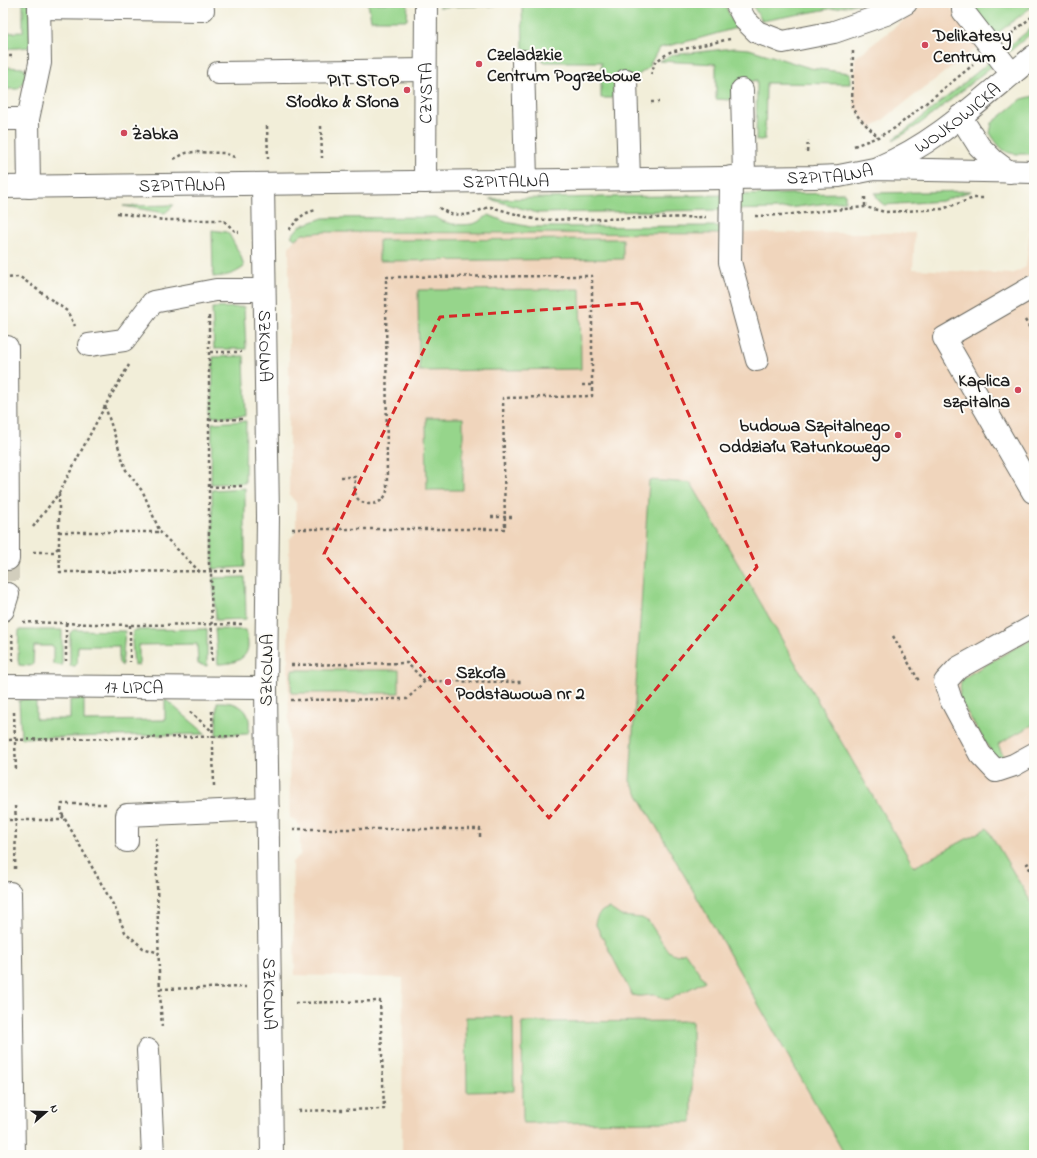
<svg xmlns="http://www.w3.org/2000/svg" width="1037" height="1158" viewBox="0 0 1037 1158" font-family="'Indie Flower',sans-serif">
	<style>
		.built { fill: #f0d5bc }
		.green { fill: #96d58b; stroke: #597854 }
		.lines { fill: none; stroke-linecap: round; stroke-linejoin: round }
		.minor-tunnel { stroke: #d2cebd; stroke-width: 22; stroke-dasharray: 22 11; stroke-linecap: butt }
		.minor-casing { stroke: #67665e; stroke-width: 24 }
		.path { stroke: #67665e; stroke-width: 2.5; stroke-dasharray: 3 3; stroke-linecap: butt }
		.minor { stroke: #fff; stroke-width: 22 }
		.marked { fill: none; stroke: #d62828; stroke-width: 3; stroke-dasharray: 8 5; stroke-linejoin: round }
		.poi-dot { fill: #d1495b; stroke: #fdfcf7; stroke-width: 1.5 }
		.labels { text-anchor: middle; stroke-width: 4; stroke-linejoin: round; paint-order: stroke }
		.poi-label { font-size: 18px; font-weight: bold; fill: #1c1c1c; stroke: #fdfcf7; text-anchor: start }
		.street-label { font-size: 18px; fill: #1c1c1c; stroke: #fdfcf7 }
	</style>
	<rect width="100%" height="100%" fill="#fdfcf7"/>
	<filter id="ink" filterUnits="userSpaceOnUse"><feTurbulence type="fractalNoise" baseFrequency=".025" numOctaves="2"/><feDisplacementMap in="SourceGraphic" scale="8" xChannelSelector="R" yChannelSelector="G"/><feConvolveMatrix kernelMatrix="1 2 1 2 8 2 1 2 1" color-interpolation-filters="sRGB"/></filter>
	<filter id="wash" filterUnits="userSpaceOnUse"><feTurbulence type="fractalNoise" baseFrequency=".012" numOctaves="4" result="noise"/><feDisplacementMap in="SourceGraphic" scale="16" xChannelSelector="R" yChannelSelector="G"/><feGaussianBlur stdDeviation="0.9" result="paint"/><feColorMatrix in="noise" values="0 0 0 0 0 0 0 0 0 0 0 0 0 0 0 0 0 1.4 0 .05"/><feComposite in="paint" operator="in"/></filter>
	<g filter="url(#wash)">
		<rect width="100%" height="100%" fill="#f2eed9"/>
		<g class="built">
			<polygon points="926,3 947,3 981,44 871,129 854,106 855,58"/>
			<polygon points="1030,214 1034,214 1034,1155 402,1155 403,978 295,975 292,862 300,855 300,829 297,821 290,818 288,657 289,540 296,532 296,503 289,494 289,247 295,239 303,234 324,232 915,233 913,269 1012,274 1026,267 1029,241"/>
		</g>
		<g class="green">
			<polygon points="23,3 29,3 33,47 3,49 3,33 23,32"/>
			<polygon points="368,3 408,3 407,20 371,20"/>
			<polygon points="440,3 724,3 736,28 697,39 659,48 648,68 637,76 616,78 612,98 601,98 601,62 545,62 523,48 522,5 439,7"/>
			<polygon points="751,3 862,3 762,21"/>
			<polygon points="969,3 1034,3 1034,5 990,39"/>
			<polygon points="1034,26 1034,31 1009,52 1003,51"/>
			<polygon points="734,48 749,49 810,68 850,73 850,84 766,83 765,139 756,141 757,80 734,86 730,100 716,99 716,64 659,61 672,55"/>
			<path d="M992 60V66C960 91 930 120 894 140L893 139 909 128Z"/>
			<path d="M3 67 25 68C29 76 24 82 18 89H3Z"/>
			<path d="M1034 96V154C1007 154 1005 156 990 133L992 123 1022 99Z"/>
			<polygon points="971,191 942,201 884,205 878,200 875,193"/>
			<polygon points="845,193 845,201 780,209 537,213 490,199"/>
			<polygon points="174,205 165,213 123,206"/>
			<path d="M489 215 506 222 531 227 719 226 720 234 324 232 303 234 295 239 291 236 300 226 323 218 435 217C445 224 459 226 472 224 478 223 484 218 489 215Z"/>
			<path d="M212 230 226 232 229 234 241 256 244 267C233 275 226 276 213 277Z"/>
			<polygon points="623,239 623,259 379,261 379,240"/>
			<polygon points="580,289 581,369 419,371 418,290"/>
			<polygon points="244,307 246,349 214,349 212,308"/>
			<polygon points="244,356 246,416 212,417 213,357"/>
			<polygon points="426,418 463,418 463,490 427,490"/>
			<polygon points="246,421 245,483 211,484 212,423"/>
			<polygon points="649,480 691,483 914,867 987,828 1034,907 1034,1155 845,1155 630,781"/>
			<polygon points="245,488 245,567 213,569 212,490"/>
			<polygon points="245,577 246,619 216,620 213,578"/>
			<polygon points="205,629 207,630 207,666 198,664 197,644 139,645 139,665 134,666 132,641 133,632 135,630"/>
			<path d="M215 629 246 630C247 635 248 641 248 646 247 661 230 664 218 664Z"/>
			<polygon points="19,630 62,630 62,666 53,664 53,646 34,646 33,664 30,666 19,665 18,659"/>
			<polygon points="73,630 125,631 122,666 119,663 119,646 78,646 77,664 75,666 70,666 70,633"/>
			<polygon points="1034,637 1034,724 998,744 1004,758 995,758 959,699 961,681 970,674"/>
			<polygon points="292,670 399,670 399,693 291,693"/>
			<polygon points="24,699 36,700 36,719 70,719 70,700 84,699 84,721 165,720 165,699 206,734 21,738 19,701"/>
			<path d="M217 702C239 701 254 710 248 734L216 735Z"/>
			<path d="M609 908 621 916 642 918 649 922 668 951 677 955 685 952 705 981 670 999H664C654 990 645 999 632 995L595 923C597 915 600 911 609 908Z"/>
			<polygon points="466,1017 513,1017 514,1091 467,1092"/>
			<polygon points="692,1021 692,1122 523,1123 522,1022"/>
		</g>
	</g>
	<g filter="url(#ink)">
		<g class="lines">
			<polyline class="minor-tunnel" points="8,559 8,594"/>
			<defs>
				<g id="minor">
					<polyline points="736,3 745,20 757,32 783,42 834,32 886,14 906,3"/>
					<polyline points="963,3 963,11 1012,74"/>
					<polyline points="39,8 203,10"/>
					<polyline points="523,61 526,181"/>
					<polyline points="218,73 425,70"/>
					<polyline points="626,80 629,179"/>
					<polyline points="742,90 744,177"/>
					<polyline points="960,116 979,146 993,160 1009,172"/>
					<polyline points="3,119 28,119 29,187"/>
					<polyline points="28,119 40,63 39,3"/>
					<path id="s1" d="M879 167C938 143 985 95 1034 56"/>
					<polyline points="731,177 730,262 757,360"/>
					<path id="s2" d="M425 182 426 3"/>
					<path id="s3" d="M263 184 268 516 266 688 272 1155"/>
					<path id="s4" d="M3 187 814 177 839 176 874 169 1034 172"/>
					<polyline points="89,345 124,340 153,302 216,290 264,290"/>
					<polyline points="7,347 8,532"/>
					<polyline points="1033,492 944,338 1034,286"/>
					<polyline points="3,532 8,532 8,559"/>
					<polyline points="3,610 8,594"/>
					<polyline points="1034,626 958,668 945,682 951,700 980,754 996,771 1014,765 1034,754"/>
					<path id="s5" d="M3 686 266 688"/>
					<polyline points="127,841 127,815 268,809"/>
					<polyline points="10,893 14,1155"/>
					<polyline points="148,1050 153,1155"/>
				</g>
			</defs>
			<use href="#minor" class="minor-casing"/>
			<g class="path">
				<polyline points="1011,34 1034,15"/>
				<polyline points="853,51 852,108 860,119 878,137"/>
				<polyline points="3,56 14,56"/>
				<polyline points="651,75 655,62 670,52 730,39"/>
				<polyline points="651,102 659,102"/>
				<polyline points="267,126 268,159"/>
				<polyline points="321,126 322,158"/>
				<polyline points="854,146 878,137 895,128 973,65"/>
				<polyline points="807,152 808,140"/>
				<polyline points="174,159 186,153 194,152 224,153 237,158"/>
				<polyline points="865,197 865,207"/>
				<polyline points="439,208 450,214 464,215 471,214 486,208 491,207 537,220 706,217"/>
				<polyline points="117,213 163,220 223,220 236,232 239,232"/>
				<polyline points="755,216 782,215 865,207 885,212 942,209 974,198 986,198"/>
				<path d="M289 230C297 220 302 213 316 210"/>
				<polyline points="3,278 20,277 67,311 75,326"/>
				<polyline points="209,316 209,565 211,572 212,662"/>
				<polyline points="1025,320 1034,335"/>
				<polyline points="210,352 241,352"/>
				<polyline points="582,385 592,385"/>
				<polyline points="105,406 126,470 143,492 160,532 200,572"/>
				<polyline points="209,420 242,419"/>
				<polyline points="209,487 242,486"/>
				<polyline points="491,517 515,517"/>
				<polyline points="33,527 59,493 105,406 129,365"/>
				<path d="M292 529H505L503 398 592 396V276L386 277 387 490C387 492 386 494 385 496 380 506 361 507 356 496 354 491 355 482 355 477H341"/>
				<polyline points="59,532 160,532"/>
				<polyline points="59,547 60,572 242,571"/>
				<polyline points="33,552 54,552 59,547 59,494"/>
				<polyline points="23,622 130,625 242,624"/>
				<polyline points="66,623 66,661"/>
				<polyline points="130,625 130,662"/>
				<polyline points="12,634 13,661"/>
				<polyline points="893,636 919,681"/>
				<polyline points="291,665 407,663 425,681"/>
				<polyline points="291,700 407,699 425,681 523,682"/>
				<polyline points="212,711 214,786"/>
				<polyline points="14,712 16,771"/>
				<polyline points="190,712 212,731"/>
				<polyline points="3,740 243,736"/>
				<polyline points="106,804 62,804 61,812 115,908 125,932 143,948 159,953"/>
				<polyline points="3,820 16,820 15,806"/>
				<polyline points="293,829 480,829 480,840"/>
				<polyline points="156,838 159,972 162,1029"/>
				<polyline points="1034,860 1027,864 1034,877"/>
				<polyline points="15,869 16,820 61,820 64,815"/>
				<polyline points="160,989 246,987"/>
				<polyline points="295,1003 380,1001 384,1109 295,1111"/>
			</g>
			<use href="#minor" class="minor"/>
		</g>
	</g>
	<path class="marked" d="M639 303 757 567 549 818 324 554 440 317Z"/>
	<g class="poi-dot">
		<circle cx="925" cy="45" r="4"/>
		<circle cx="479" cy="64" r="4"/>
		<circle cx="407" cy="90" r="4"/>
		<circle cx="124" cy="133" r="4"/>
		<circle cx="1018" cy="390" r="4"/>
		<circle cx="898" cy="435" r="4"/>
		<circle cx="448" cy="682" r="4"/>
	</g>
	<g class="labels">
		<g class="poi-label">
			<text x="933" y="41">Delikatesy<tspan x="933" dy="21">Centrum</tspan></text>
			<text x="487" y="60">Czeladzkie<tspan x="487" dy="21">Centrum Pogrzebowe</tspan></text>
			<text x="399" y="86" text-anchor="end">PIT STOP<tspan x="399" dy="21">Słodko &amp; Słona</tspan></text>
			<text x="132" y="139">Żabka</text>
			<text x="1010" y="386" text-anchor="end">Kaplica<tspan x="1010" dy="21">szpitalna</tspan></text>
			<text x="890" y="431" text-anchor="end">budowa Szpitalnego<tspan x="890" dy="21">Oddziału Ratunkowego</tspan></text>
			<text x="456" y="678">Szkoła<tspan x="456" dy="21">Podstawowa nr 2</tspan></text>
		</g>
		<g class="street-label">
			<text dy="6" stroke="none"><textPath href="#s2" startOffset="89">CZYSTA</textPath></text>
			<text dy="6" stroke="none"><textPath href="#s1" startOffset="93">WOJKOWICKA</textPath></text>
			<text dy="6" stroke="none"><textPath href="#s4" startOffset="827">SZPITALNA</textPath></text>
			<text dy="6" stroke="none"><textPath href="#s4" startOffset="503">SZPITALNA</textPath></text>
			<text dy="6" stroke="none"><textPath href="#s4" startOffset="179">SZPITALNA</textPath></text>
			<text dy="6" stroke="none"><textPath href="#s3" startOffset="162">SZKOLNA</textPath></text>
			<text transform="translate(266 670) rotate(-89)" y="6">SZKOLNA</text>
			<text dy="6" stroke="none"><textPath href="#s5" startOffset="131">17 LIPCA</textPath></text>
			<text dy="6" stroke="none"><textPath href="#s3" startOffset="810">SZKOLNA</textPath></text>
		</g>
	</g>
	<rect width="1037" height="1158" fill="none" stroke="#fdfcf7" stroke-width="16"/>
	<g transform="translate(46 1112) rotate(70)" stroke="#fdfcf7" stroke-width="3" paint-order="stroke">
	<path d="M0-3L7 15L0 10L-7 15Z" fill="#1c1c1c"/>
	<text y="-6" font-size="11" font-weight="bold" text-anchor="middle" fill="#1c1c1c">N</text>
	</g>
</svg>
